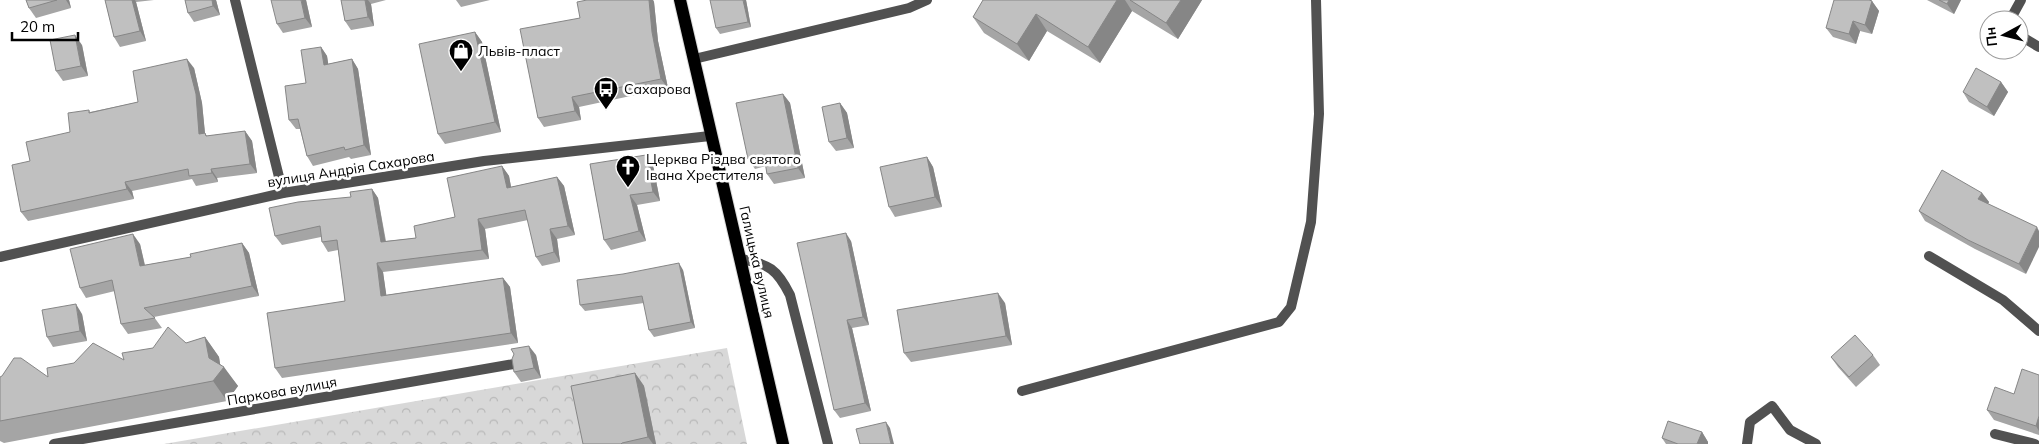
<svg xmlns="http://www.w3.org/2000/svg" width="2039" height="444" viewBox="0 0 2039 444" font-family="Mulish,sans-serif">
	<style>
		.forest { fill: url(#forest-crowns) }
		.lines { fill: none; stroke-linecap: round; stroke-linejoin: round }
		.primary-casing { stroke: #dbdbdb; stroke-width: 14 }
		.service { stroke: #515151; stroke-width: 10 }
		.minor { stroke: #515151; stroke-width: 10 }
		.tertiary { stroke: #515151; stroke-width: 10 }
		.primary { stroke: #000; stroke-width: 12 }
		.wall { fill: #a5a5a5 }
		.shaded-wall { fill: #868686 }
		.building { fill: #c0c0c0; stroke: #868686 }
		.labels { text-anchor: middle; stroke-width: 5; stroke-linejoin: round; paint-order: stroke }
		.poi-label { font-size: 14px; fill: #000; stroke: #fff; text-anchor: start }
		.street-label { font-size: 14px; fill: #000; stroke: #fff }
	</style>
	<defs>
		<pattern id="forest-crowns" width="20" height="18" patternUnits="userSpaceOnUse" patternTransform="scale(1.25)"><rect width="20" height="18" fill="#d8d8d8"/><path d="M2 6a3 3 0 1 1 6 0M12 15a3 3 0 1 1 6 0" fill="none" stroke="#b8b8b8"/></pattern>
	</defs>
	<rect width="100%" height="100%" fill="#fff"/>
	<polygon class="forest" points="727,348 747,444 164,444"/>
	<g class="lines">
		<defs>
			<polyline id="primary" points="680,0 783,444"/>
		</defs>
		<use href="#primary" class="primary-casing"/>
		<g class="service">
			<polyline points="1929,256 2003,300 2039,331"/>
			<polyline points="1022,391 1279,322 1291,307 1311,222 1319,114 1316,0"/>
			<polyline points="1995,434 2035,444"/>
		</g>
		<g class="minor">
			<polyline points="235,0 283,193"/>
			<polyline points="2010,20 2021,0"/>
			<polyline points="2019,35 2039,47"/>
			<polyline points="694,59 909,8 927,0"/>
			<polyline points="0,257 283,193 484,161 710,136"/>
			<polyline points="54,444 514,364"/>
			<polyline points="1747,444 1750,422 1772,406 1790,430 1816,444"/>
		</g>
		<path class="tertiary" d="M741 259C769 264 777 269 790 295L828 444"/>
		<use href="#primary" class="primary"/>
	</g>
	<g class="wall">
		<polygon points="26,0 69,0 71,8 36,18 29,8"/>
		<polygon points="105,0 154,0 136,2 146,41 120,47 114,37"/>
		<polygon points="185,0 216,0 220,15 194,22 188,13"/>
		<polygon points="306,0 312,27 283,33 277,24"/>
		<polygon points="341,0 386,0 371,4 374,26 351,30 345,21"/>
		<polygon points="456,0 490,0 461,7"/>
		<polygon points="587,0 653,0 654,2 658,41 668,88 579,107 581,120 544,127 538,118 580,18"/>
		<polygon points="746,0 751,27 720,34 716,28"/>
		<polygon points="983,0 1202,0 1178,39 1132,11 1100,63 1047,31 1029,61 984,33 973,17"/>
		<polygon points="1871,0 1879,11 1872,34 1860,31 1856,44 1833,37 1826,28"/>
		<polygon points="1927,0 1961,0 1954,14"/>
		<polygon points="475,32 482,42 501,132 445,144 438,134"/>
		<polygon points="82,45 88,76 63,81 56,71"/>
		<polygon points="321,47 327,56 328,64 352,59 358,69 371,155 351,159 349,157 313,166 307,156 300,129 296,129 289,120 306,83"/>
		<polygon points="194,68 202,103 205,133 207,136 245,131 252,141 257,173 217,178 218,182 196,186 192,179 132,191 134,199 28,221 21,212 30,161 70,132 89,110 90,112 138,102"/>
		<polygon points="2001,82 2008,92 1994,116 1969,102 1963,92"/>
		<polygon points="783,94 790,103 805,178 774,184 767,174 766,166 755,169 748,159"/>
		<polygon points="840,103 847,113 854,148 836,151 829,142"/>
		<polygon points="927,157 933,167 942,207 895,217 889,207"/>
		<polygon points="590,164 653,165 660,201 637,205 646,241 611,250 604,240"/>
		<polygon points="502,166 509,176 511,187 557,177 564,186 575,235 557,239 560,262 542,266 536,257 528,220 485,229 489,259 383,272 386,295 503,278 510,287 518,343 282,378 275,368 345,301 338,250 328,252 322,242 321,237 282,245 275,236 351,197 372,189 378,198 386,241 416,238 455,217"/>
		<polygon points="1982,193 1989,202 1988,204 2026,274 1975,249 1925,221 1919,211"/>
		<polygon points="851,241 869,325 852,328 871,411 840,418 834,410"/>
		<polygon points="242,243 249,253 259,296 154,317 162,328 128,334 121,324 115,291 86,298 80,288 140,244 145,265 191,257"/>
		<polygon points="683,270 695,328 654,337 649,330 644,303 585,311 580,305"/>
		<polygon points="1005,303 1012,345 911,362 904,353"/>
		<polygon points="82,314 87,341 53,347 47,337"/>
		<polygon points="205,337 219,357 220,364 238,386 227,401 4,443 0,441 0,377 48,377 124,360 153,348 186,343"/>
		<polygon points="536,355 541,378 521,382 514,372"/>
		<polygon points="1873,355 1880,365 1856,387 1838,367 1831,357"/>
		<polygon points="635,373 644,386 656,444 583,444"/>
		<polygon points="2039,375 2039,435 1994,420 1987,410 2014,394"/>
		<polygon points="1702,432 1708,442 1708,444 1666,444 1662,438"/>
	</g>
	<g class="shaded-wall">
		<polygon points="66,0 69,0 71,8"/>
		<polygon points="132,0 135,0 136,2 146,41 140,31"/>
		<polygon points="212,0 216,0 220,15 213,6"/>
		<polygon points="301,0 306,0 312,27 305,18"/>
		<polygon points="365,0 368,0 371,4 374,26 368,17"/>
		<polygon points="649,0 653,0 654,2 658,41 668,88 661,79 652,32"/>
		<polygon points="743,0 746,0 751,27 748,22"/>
		<polygon points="1117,0 1125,0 1132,11 1100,63 1088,47"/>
		<polygon points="1181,0 1202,0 1178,39 1166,23"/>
		<polygon points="1949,0 1961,0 1954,14 1947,4"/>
		<polygon points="1872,1 1879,11 1872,34 1865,25"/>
		<polygon points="1036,14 1047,31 1029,61 1017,44"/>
		<polygon points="1853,21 1860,31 1856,44 1849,34"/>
		<polygon points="475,32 482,42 501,132 495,122"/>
		<polygon points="75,35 82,45 88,76 81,66"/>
		<polygon points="321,47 327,56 330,75 324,65"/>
		<polygon points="187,59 194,68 202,103 206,144 199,134"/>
		<polygon points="352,59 358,69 371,155 364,145"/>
		<polygon points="2001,82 2008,92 1994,116 1987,107"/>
		<polygon points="783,94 790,103 805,178 798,168"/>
		<polygon points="572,97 579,107 581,120 575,111"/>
		<polygon points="840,103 847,113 854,148 847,138"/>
		<polygon points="245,131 252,141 257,173 250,164"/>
		<polygon points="646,155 653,165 660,201 653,192"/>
		<polygon points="927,157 933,167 942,207 935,197"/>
		<polygon points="502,166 509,176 513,197 507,188"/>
		<polygon points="211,169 217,178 218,182 212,173"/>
		<polygon points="557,177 564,186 575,235 568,226"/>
		<polygon points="125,182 132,191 134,199 127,189"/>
		<polygon points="372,189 378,198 387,251 381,242"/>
		<polygon points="1982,193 1989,202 1985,209 1978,199"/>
		<polygon points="630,195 637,205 646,241 639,231"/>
		<polygon points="478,219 485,229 489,259 482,250"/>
		<polygon points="2037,227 2039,231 2039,247 2026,274 2019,264"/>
		<polygon points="550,229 557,239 560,262 554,252"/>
		<polygon points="846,233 851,241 869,325 863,317"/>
		<polygon points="133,234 140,244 147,276 140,266"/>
		<polygon points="242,243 249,253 259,296 252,286"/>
		<polygon points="377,263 383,272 388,306 381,296"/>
		<polygon points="679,263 683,270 695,328 691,322"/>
		<polygon points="503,278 510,287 518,343 511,333"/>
		<polygon points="998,293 1005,303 1012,345 1006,336"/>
		<polygon points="76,304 82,314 87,341 80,331"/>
		<polygon points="847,320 852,328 871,411 865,403"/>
		<polygon points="205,337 219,357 221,370 224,367 238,386 227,401 213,381"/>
		<polygon points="529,346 536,355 541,378 534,368"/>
		<polygon points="635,373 644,386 656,444 653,444 648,437"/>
		<polygon points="2039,416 2039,431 2036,426"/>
		<polygon points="886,422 890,428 894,444 891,444"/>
		<polygon points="1702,432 1708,442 1708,444 1697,444"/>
	</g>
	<g class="building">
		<polygon points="26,0 57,0 29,8"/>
		<polygon points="105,0 132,0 140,31 114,37"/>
		<polygon points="185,0 212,0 213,6 188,13"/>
		<polygon points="271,0 301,0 305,18 277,24"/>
		<polygon points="341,0 365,0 368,17 345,21"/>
		<polygon points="587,0 649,0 652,32 661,79 572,97 575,111 538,118 520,29 580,18 577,2"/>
		<polygon points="710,0 743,0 748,22 716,28"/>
		<polygon points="983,0 1117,0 1088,47 1036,14 1017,44 973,17"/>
		<polygon points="1130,0 1181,0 1166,23"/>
		<polygon points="1834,0 1869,0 1872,1 1865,25 1853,21 1849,34 1826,28"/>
		<polygon points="1939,0 1949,0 1947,4"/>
		<polygon points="475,32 495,122 438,134 419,44"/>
		<polygon points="75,35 81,66 56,71 50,40"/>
		<polygon points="321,47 324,65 352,59 364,145 345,150 344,147 307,156 298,119 289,120 285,86 306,83 301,50"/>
		<polygon points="187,59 196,94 199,134 205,133 206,136 245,131 250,164 211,169 212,173 189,176 188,169 125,182 127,189 21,212 12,165 30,161 26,142 70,132 68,113 89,110 89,113 138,102 133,71"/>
		<polygon points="1976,68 2001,82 1987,107 1963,92"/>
		<polygon points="783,94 798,168 767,174 764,156 748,159 736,103"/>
		<polygon points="840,103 847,138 829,142 822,107"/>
		<polygon points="646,155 653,192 630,195 639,231 604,240 590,164"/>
		<polygon points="927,157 935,197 889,207 880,167"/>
		<polygon points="502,166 507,188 557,177 568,226 550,229 554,252 536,257 525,210 478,219 482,250 377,263 381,296 503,278 511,333 275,368 267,313 345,301 337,240 322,242 320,226 275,236 269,208 298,202 351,197 350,192 372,189 381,242 416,238 414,226 455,217 447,178"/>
		<polygon points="1942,170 1982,193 1978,199 2037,227 2019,264 1968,240 1919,211"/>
		<polygon points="846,233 863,317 847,320 865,403 834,410 797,243"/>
		<polygon points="133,234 140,266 191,257 190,254 242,243 252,286 144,308 155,318 121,324 112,280 80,288 70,249"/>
		<polygon points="679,263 691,322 649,330 642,296 580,305 577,280 623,274"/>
		<polygon points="998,293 1006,336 904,353 897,310"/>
		<polygon points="76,304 80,331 47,337 42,310"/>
		<polygon points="168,327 186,343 205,337 209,358 224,367 213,381 0,421 0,377 2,376 14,358 21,358 48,377 47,368 74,363 93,343 124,360 122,353 153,348"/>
		<polygon points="1855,335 1873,355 1849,377 1831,357"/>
		<polygon points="529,346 534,368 514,372 512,359 514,354 511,349"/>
		<polygon points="2022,369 2039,375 2039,416 2036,426 1987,410 1995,387 2014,394"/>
		<polygon points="635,373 648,437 622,443 621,444 583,444 571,386"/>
		<polygon points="1668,421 1702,432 1697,444 1678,444 1662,438"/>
		<polygon points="886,422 891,444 860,444 856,429"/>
	</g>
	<defs>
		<symbol id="shop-pin" viewBox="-11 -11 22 30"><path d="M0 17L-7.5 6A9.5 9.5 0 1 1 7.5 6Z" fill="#000" stroke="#fff"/><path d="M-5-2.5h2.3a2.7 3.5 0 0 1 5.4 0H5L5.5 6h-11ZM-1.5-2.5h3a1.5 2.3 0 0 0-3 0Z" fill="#fff"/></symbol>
		<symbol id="bus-pin" viewBox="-11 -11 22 30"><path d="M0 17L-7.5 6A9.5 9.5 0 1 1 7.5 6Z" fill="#000" stroke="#fff"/><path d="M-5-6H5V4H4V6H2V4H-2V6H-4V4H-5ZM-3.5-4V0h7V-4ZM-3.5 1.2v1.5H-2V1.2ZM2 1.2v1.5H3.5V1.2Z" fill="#fff"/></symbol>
		<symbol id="church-pin" viewBox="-11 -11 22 30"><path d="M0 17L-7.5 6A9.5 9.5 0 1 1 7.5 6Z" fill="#000" stroke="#fff"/><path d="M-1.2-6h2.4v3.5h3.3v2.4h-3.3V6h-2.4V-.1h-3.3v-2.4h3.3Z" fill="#fff"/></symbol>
	</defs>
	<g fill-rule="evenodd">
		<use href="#shop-pin" x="447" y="37" width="28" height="38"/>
		<use href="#bus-pin" x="592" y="75" width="28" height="38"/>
		<use href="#church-pin" x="614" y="153" width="28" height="38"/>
	</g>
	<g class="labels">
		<g class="poi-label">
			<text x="478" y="56">Львів-пласт</text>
			<text x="624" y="94">Сахарова</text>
			<text x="646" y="164">Церква Різдва святого<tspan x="646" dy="16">Івана Хрестителя</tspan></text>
		</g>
		<g class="street-label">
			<text transform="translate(351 169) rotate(-9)" y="5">вулиця Андрія Сахарова</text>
			<text transform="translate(757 262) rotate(77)" y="5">Галицька вулиця</text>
			<text transform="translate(282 391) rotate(-10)" y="5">Паркова вулиця</text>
		</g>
	</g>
	<g transform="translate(2004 35) rotate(263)"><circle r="24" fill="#ffffff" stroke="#999999"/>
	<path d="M0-4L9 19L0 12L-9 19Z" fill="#000000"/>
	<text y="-8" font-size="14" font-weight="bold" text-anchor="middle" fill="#000000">Пн</text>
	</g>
	<path d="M12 32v8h66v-8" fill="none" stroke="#000000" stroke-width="2.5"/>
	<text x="20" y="32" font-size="15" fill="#000000" stroke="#ffffff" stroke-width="4" paint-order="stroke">20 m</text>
</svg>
